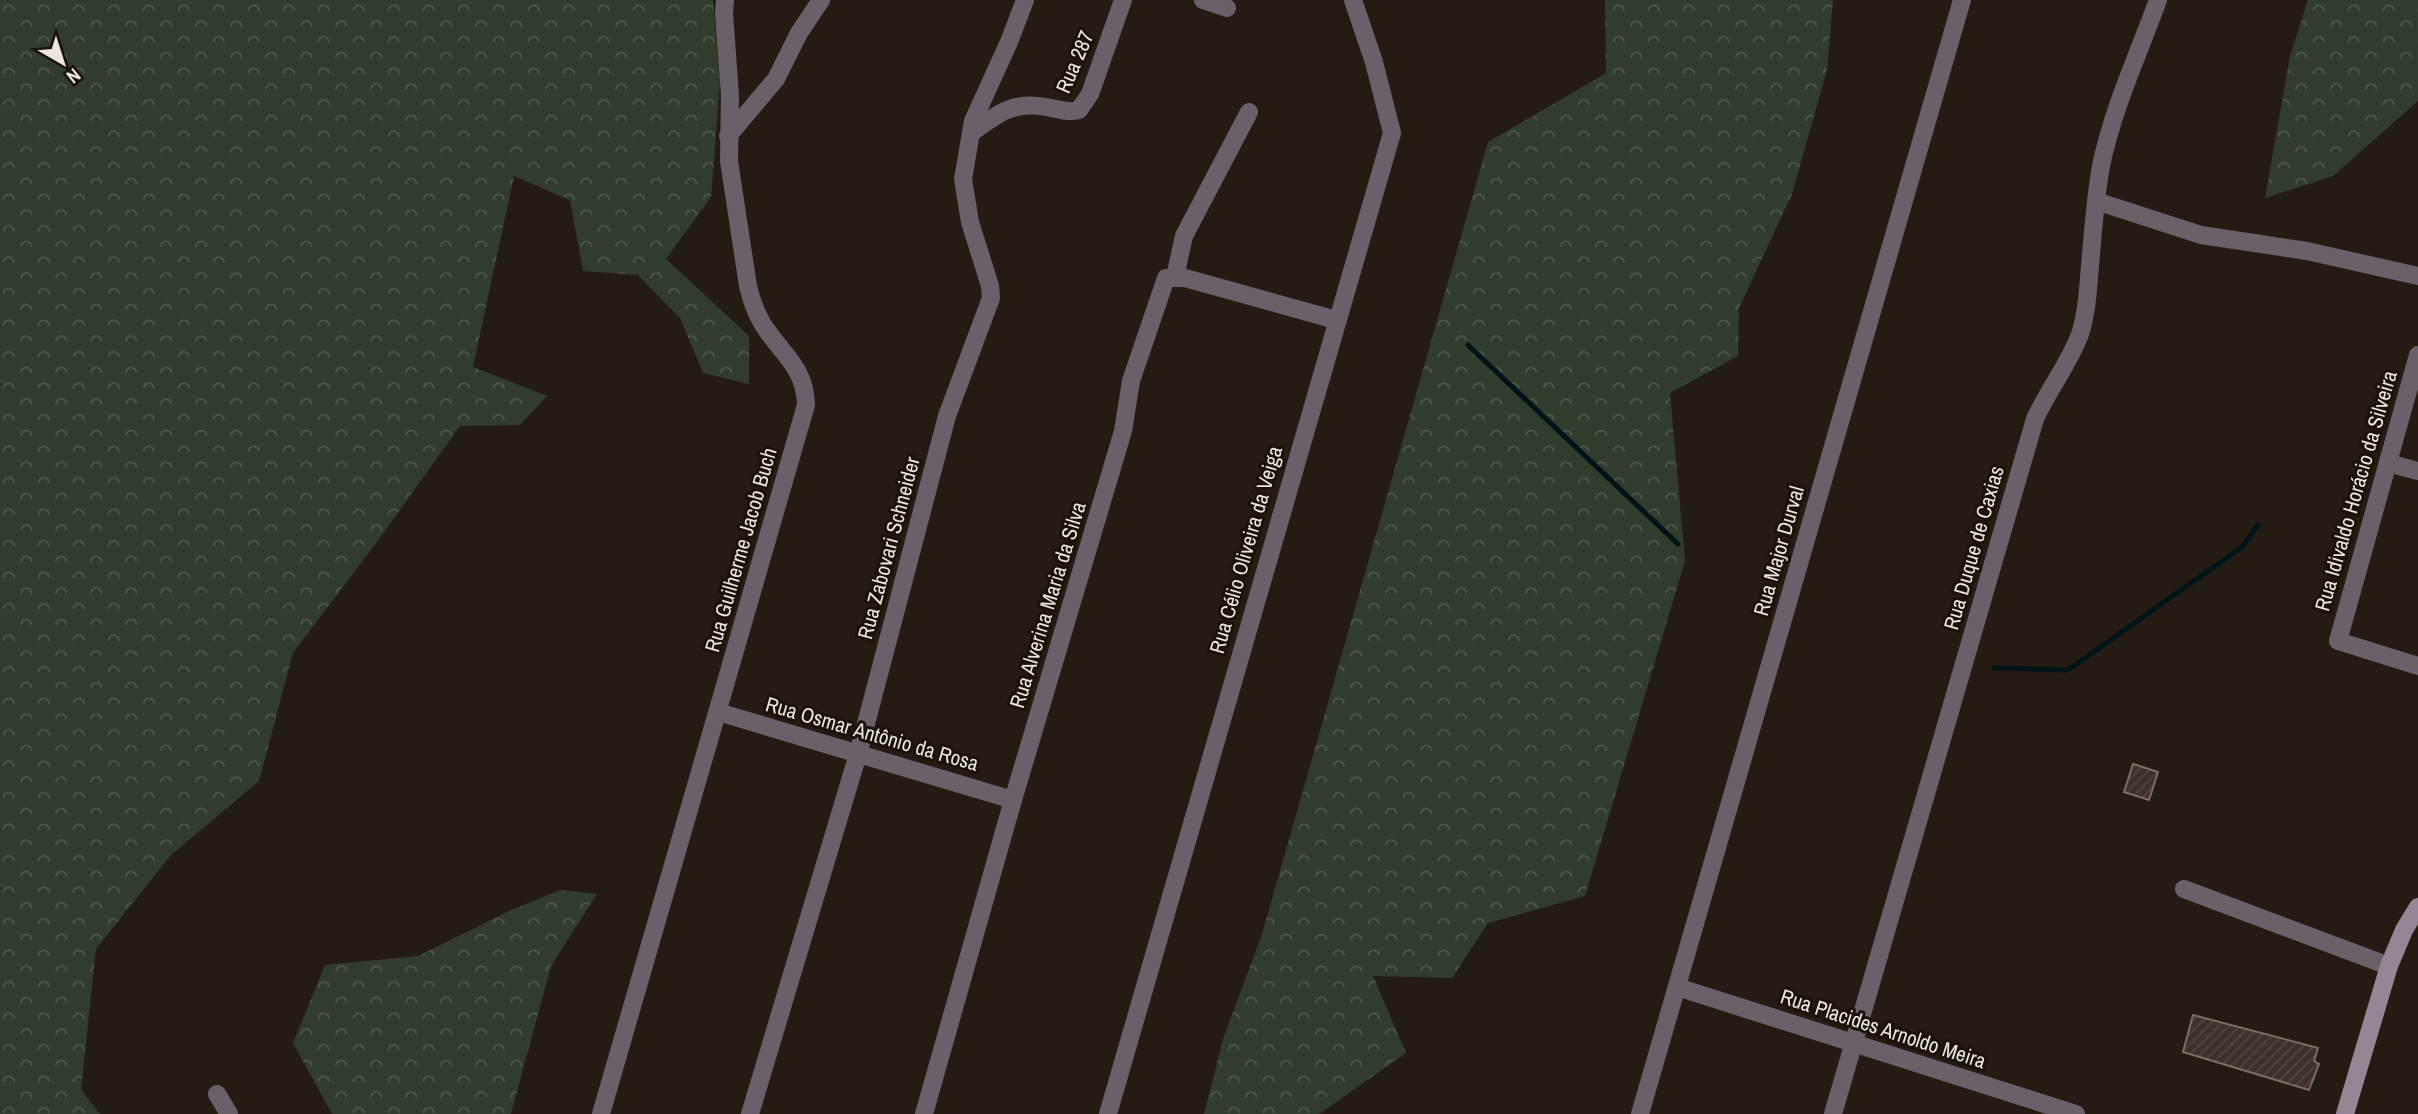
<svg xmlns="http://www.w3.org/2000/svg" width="2418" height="1114" viewBox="0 0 2418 1114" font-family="'Archivo Narrow',sans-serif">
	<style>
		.forest { fill: url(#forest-crowns) }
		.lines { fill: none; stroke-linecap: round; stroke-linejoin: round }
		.stream { stroke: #001319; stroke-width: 5 }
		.building { fill: url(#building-hatch); stroke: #7a6d64; stroke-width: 2 }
		.street { stroke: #6a606a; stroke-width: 18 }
		.secondary { stroke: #958696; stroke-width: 18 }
		.labels { text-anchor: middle; stroke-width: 6; stroke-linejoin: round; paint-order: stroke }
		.street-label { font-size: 21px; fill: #ebe5de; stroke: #1b120a }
	</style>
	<defs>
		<pattern id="forest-crowns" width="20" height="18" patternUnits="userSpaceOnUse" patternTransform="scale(1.75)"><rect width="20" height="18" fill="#313c2c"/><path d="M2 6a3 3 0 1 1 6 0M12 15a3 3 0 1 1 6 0" fill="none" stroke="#4f584a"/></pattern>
		<pattern id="building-hatch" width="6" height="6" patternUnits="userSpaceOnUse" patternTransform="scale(1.75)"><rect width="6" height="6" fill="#3d312a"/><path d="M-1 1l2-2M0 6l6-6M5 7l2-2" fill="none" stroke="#50453e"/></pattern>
	</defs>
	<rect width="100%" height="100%" fill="#241c12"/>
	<g class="forest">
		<polygon points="0,0 713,0 720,83 711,197 666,259 749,336 749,384 703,373 680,318 638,275 583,271 570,200 514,176 473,367 547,396 520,425 460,426 379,539 293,653 259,781 171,855 96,949 81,1090 100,1114 0,1114"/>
		<polygon points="1605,0 1833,0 1827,70 1792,194 1739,308 1738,356 1670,393 1685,561 1585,896 1488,923 1452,978 1373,976 1406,1053 1319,1114 1204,1114 1223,1039 1262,934 1488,142 1606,73"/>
		<polygon points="2308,0 2418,0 2418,101 2333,176 2265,198 2290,56"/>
		<polygon points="560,890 597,894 551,966 511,1114 332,1114 293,1043 325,965 418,956 509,911"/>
	</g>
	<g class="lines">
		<g class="stream">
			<polyline points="1468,345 1678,544"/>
			<polyline points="1994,668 2068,670 2242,547 2258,525"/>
		</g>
	</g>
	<g class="building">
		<polygon points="2133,764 2158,772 2149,800 2124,792"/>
		<polygon points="2193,1015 2318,1048 2314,1061 2319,1064 2309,1090 2183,1052"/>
	</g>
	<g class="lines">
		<g class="street">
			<polyline points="1203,0 1227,8"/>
			<path d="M971 133C997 114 1012 101 1046 107 1058 109 1067 113 1079 110L1090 94 1123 0"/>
			<polyline points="728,136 776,79 799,33 821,0"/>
			<polyline points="2096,201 2201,235 2307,251 2418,276"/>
			<polyline points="1175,277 1184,236 1249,112"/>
			<polyline points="2418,355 2338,641 2418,666"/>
			<polyline points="2388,463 2418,471"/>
			<polyline points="718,712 1013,800"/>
			<polyline points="2184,889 2389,966"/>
			<polyline points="1677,987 2076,1114"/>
			<polyline points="217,1094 229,1114"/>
			<path d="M601 1114 806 405C805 366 781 354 762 323 755 311 751 299 748 286L729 161 730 95 724 13 725 0"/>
			<polyline points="750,1114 858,754 947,416 991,298 990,286 970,222 963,179 973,121 1009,42 1025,0"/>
			<polyline points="924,1114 1013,800 1123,431 1131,381 1166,278 1185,278 1336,320"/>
			<polyline points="1108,1114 1392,133 1374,62 1353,0"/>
			<polyline points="1640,1114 1962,0"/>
			<path d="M1833 1114 2035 419C2048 390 2069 364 2080 334 2087 313 2088 289 2090 266 2093 233 2095 199 2101 166 2113 108 2138 55 2158 0"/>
		</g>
		<polyline class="secondary" points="2345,1114 2389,966 2404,930 2418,907"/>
	</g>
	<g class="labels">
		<g class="street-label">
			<text transform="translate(1075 62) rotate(-67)" y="7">Rua 287</text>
			<text transform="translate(2356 491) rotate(-74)" y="7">Rua Idivaldo Horácio da Silveira</text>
			<text transform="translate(889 548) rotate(-75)" y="7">Rua Zabovari Schneider</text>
			<text transform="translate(1974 548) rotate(-74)" y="7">Rua Duque de Caxias</text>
			<text transform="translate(741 550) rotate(-74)" y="7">Rua Guilherme Jacob Buch</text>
			<text transform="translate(1246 550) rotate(-74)" y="7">Rua Célio Oliveira da Veiga</text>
			<text transform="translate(1779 551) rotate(-74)" y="7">Rua Major Durval</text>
			<text transform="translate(1048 605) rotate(-73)" y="7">Rua Alverina Maria da Silva</text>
			<text transform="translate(872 734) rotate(16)" y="7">Rua Osmar Antônio da Rosa</text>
			<text transform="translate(1883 1029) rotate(18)" y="7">Rua Placides Arnoldo Meira</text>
		</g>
	</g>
	<g transform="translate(63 63) rotate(141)" stroke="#1b120a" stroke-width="5" paint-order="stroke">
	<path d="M0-5L12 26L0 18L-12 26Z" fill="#ebe5de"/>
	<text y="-10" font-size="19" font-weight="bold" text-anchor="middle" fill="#ebe5de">N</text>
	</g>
</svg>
